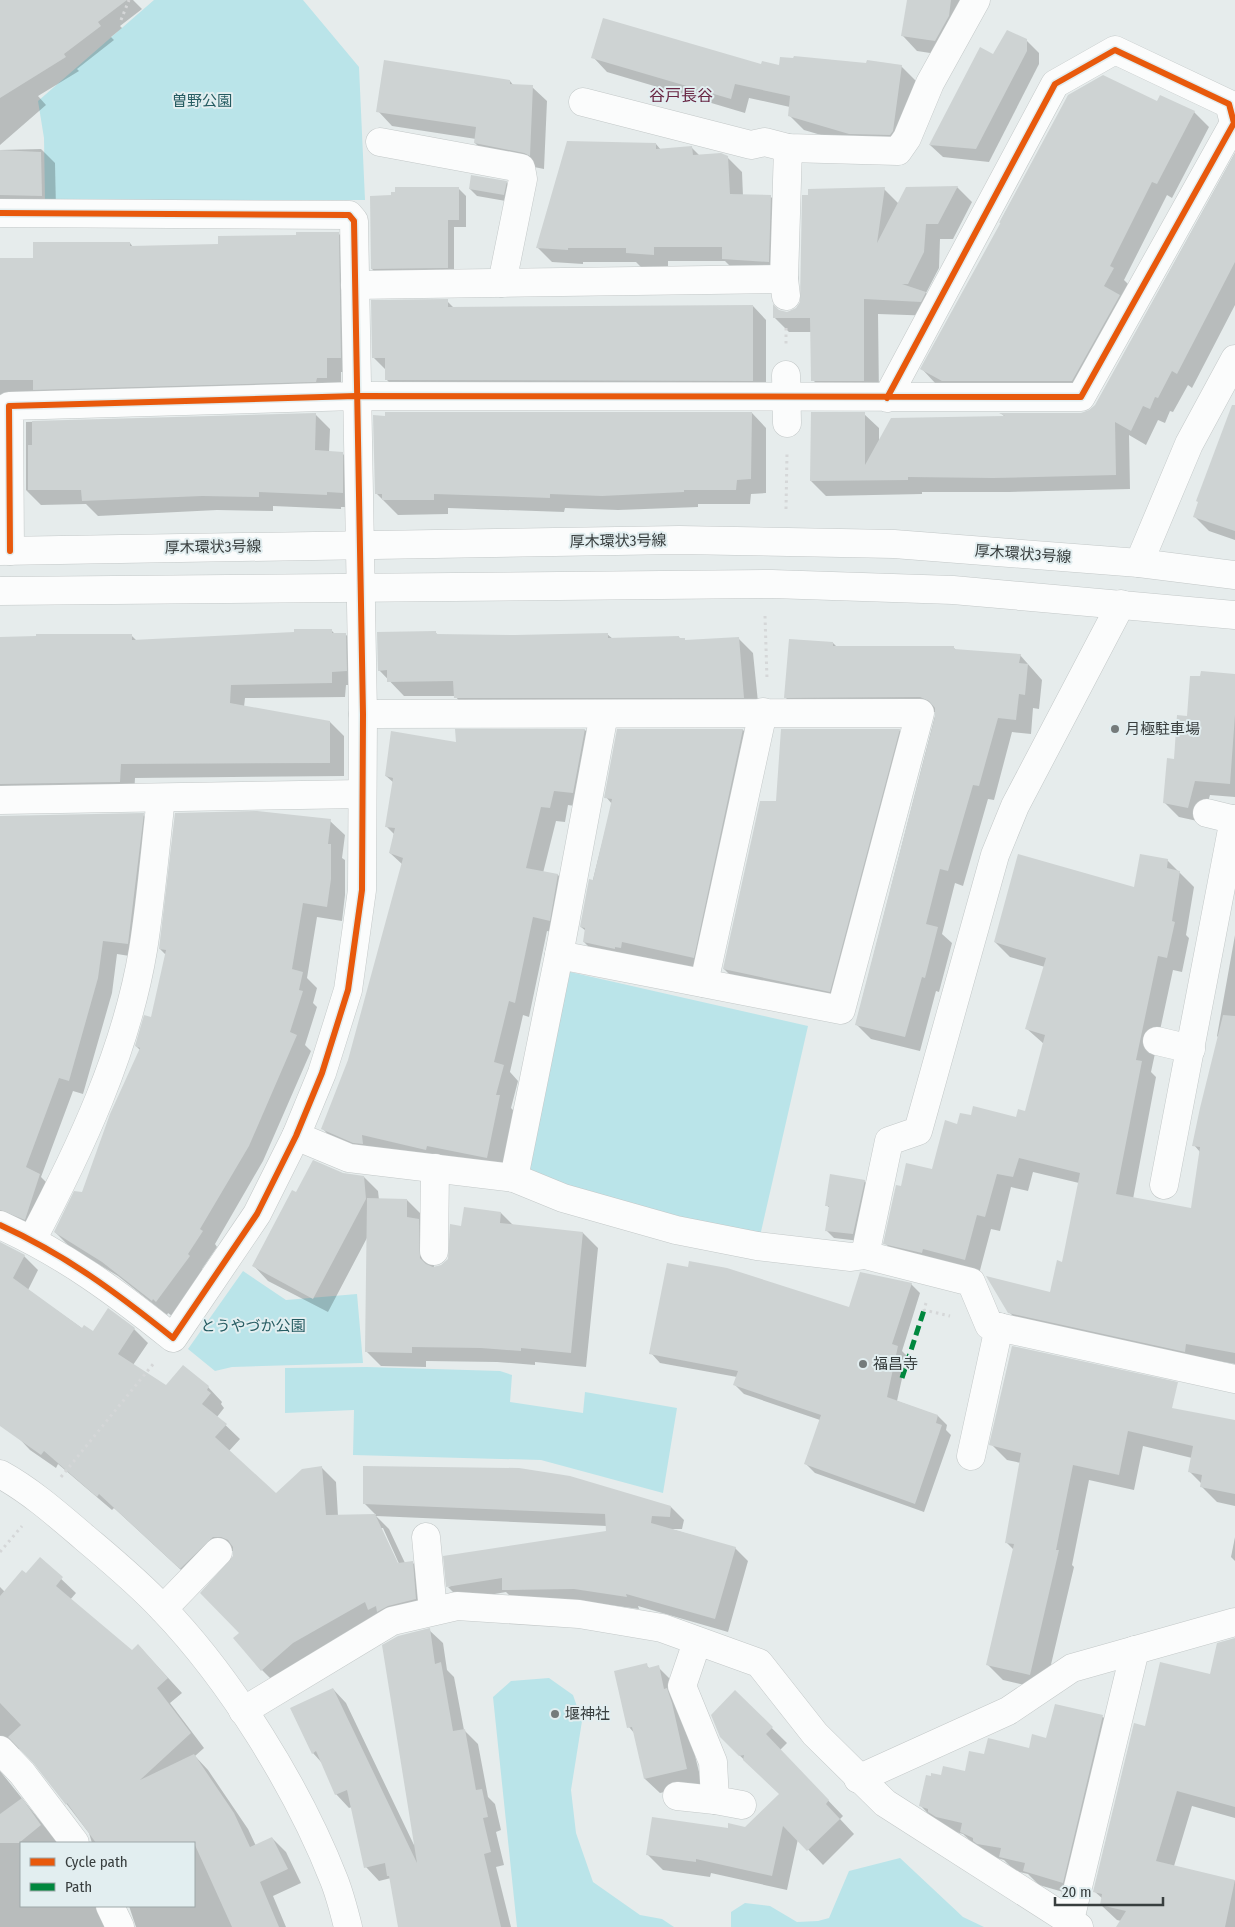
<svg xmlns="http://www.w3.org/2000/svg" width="1235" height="1927" viewBox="0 0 1235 1927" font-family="'Fira Sans Condensed','Noto Sans JP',sans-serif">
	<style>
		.green { fill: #bae4e9 }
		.shadow { fill: #0003; fill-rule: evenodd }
		.building { fill: #ced3d3 }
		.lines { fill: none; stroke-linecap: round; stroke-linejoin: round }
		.minor-casing { stroke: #c3c8c8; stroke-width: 29 }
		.path { stroke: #d5d7d8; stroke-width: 3; stroke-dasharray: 2.5 4; stroke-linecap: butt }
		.minor { stroke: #fbfcfc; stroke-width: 28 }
		.quiet { stroke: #00873e; stroke-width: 5; stroke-dasharray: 10 5; stroke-linecap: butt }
		.cycleway-casing { stroke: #e2eef0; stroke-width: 9 }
		.cycleway { stroke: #e8590c; stroke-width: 6 }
		.poi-dot { fill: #757b7b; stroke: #e2eef0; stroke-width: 2 }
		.labels { text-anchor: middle; stroke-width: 4; stroke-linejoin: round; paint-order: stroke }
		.park-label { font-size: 15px; fill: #255b61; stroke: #e2eef0 }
		.street-label { font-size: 15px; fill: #383e3e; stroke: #e2eef0 }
		.poi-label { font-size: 15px; fill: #383e3e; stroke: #e2eef0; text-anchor: start }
		.neighbourhood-label { font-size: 16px; fill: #682643; stroke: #e2eef0 }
	</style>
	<rect width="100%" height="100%" fill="#e6ecec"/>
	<g class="green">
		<polygon points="154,0 303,0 359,67 365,200 45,201 44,138 38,101"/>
		<polygon points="570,972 808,1026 760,1236 558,1190 526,1175 562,982"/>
		<polygon points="243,1271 286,1300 357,1294 363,1363 232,1367 215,1371 188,1349"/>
		<polygon points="367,1367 500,1371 512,1375 510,1402 583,1413 585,1392 677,1408 663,1493 541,1460 353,1455 354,1410 285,1413 285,1368"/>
		<polygon points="549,1678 573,1695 582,1721 571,1790 576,1833 593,1882 640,1915 662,1919 674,1927 517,1927 493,1697 511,1681"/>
		<polygon points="900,1858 963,1917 984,1927 731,1927 731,1912 745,1903 770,1906 797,1922 818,1921 829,1918 849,1871"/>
	</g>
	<g class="shadow">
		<polygon points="0,0 133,0 142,9 120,26 122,28 111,37 114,40 77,69 79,71 38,96 46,105 0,145"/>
		<polygon points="908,0 968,0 950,56 917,51 903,36"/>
		<polygon points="1026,40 1039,53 1039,64 989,162 943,157 930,145 994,56"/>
		<polygon points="593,57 780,67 901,66 916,81 907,146 865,148 804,130 789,115 790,107 749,98 745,113 607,72"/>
		<polygon points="510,81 514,86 532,87 547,101 544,169 490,158 475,143 476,139 392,126 378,111"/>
		<polygon points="1069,96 1194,112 1209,127 1172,198 1167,195 1124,280 1128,284 1121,297 1134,311 1087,396 936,384 922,369 1002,224 1000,222"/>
		<polygon points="656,144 661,150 692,148 700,156 727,157 742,172 743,196 770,196 785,211 783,277 738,274 725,261 668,261 668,269 642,268 636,262 583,262 583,264 552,262 538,248"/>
		<polygon points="41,149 55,163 56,210 0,208 0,150"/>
		<polygon points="1235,153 1235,305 1192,388 1188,385 1173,412 1170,411 1165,423 1158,420 1146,445 1129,435 1130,489 1009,492 922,492 922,494 826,496 811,481 864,414 879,428 879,442 1005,417 1002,414 1081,414 1090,411 1096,405"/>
		<polygon points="506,182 513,190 511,202 477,196 470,189"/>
		<polygon points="957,187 972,202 953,239 940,239 939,268 926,293 940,308 936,316 878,314 879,395 828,395 813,380 811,332 789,332 774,317 779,311 787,313 796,309 884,189 899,204"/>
		<polygon points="458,188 466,196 466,227 454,227 454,275 379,276 372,269 392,196"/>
		<polygon points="338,233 353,248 355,372 341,372 341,392 16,407 0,505 0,259 35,259 130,243 133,247 220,245"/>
		<polygon points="447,301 454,308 753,306 766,320 766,394 400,394 387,380 387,371 373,357"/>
		<polygon points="752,413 766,428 766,493 751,494 750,504 698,504 698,507 618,510 565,508 564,512 448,508 448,514 398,515 376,493"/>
		<polygon points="315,414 330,429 329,452 342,453 357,468 358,507 341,507 341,509 273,506 273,511 217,510 98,516 86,504 41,505 26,490 26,422"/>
		<polygon points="1235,415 1235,540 1209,531 1194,516"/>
		<polygon points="332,631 335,634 345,634 360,648 360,685 346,685 345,697 245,698 244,707 330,722 344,736 344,776 135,778 134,796 0,808 0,638 131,635 137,641"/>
		<polygon points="435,632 438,635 515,636 607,634 613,639 678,637 687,641 738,638 753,653 759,712 470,713 455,696 404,696 379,670"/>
		<polygon points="833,643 837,647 953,647 957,651 1020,655 1042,680 1039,709 1033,708 1031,734 1012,732 994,800 988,799 963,886 955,883 942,934 952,943 939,992 936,991 920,1051 871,1039 856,1024 936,712 800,712 785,697"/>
		<polygon points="1235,675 1235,797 1210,795 1202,822 1179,817 1164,802 1189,717"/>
		<polygon points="585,730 599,745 588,808 568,805 565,822 556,821 543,873 558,875 572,890 564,935 547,931 529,1017 523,1015 510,1072 518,1081 511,1108 514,1111 502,1172 337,1144 323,1129 349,1060 403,865 390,853 394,834 387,827 394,783 386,776 457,744 457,731"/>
		<polygon points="618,730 743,730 758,745 708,972 636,956 635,962 599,957 584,942 586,931 581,927 612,804 606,797"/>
		<polygon points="899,730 914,745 844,1006 739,984 724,969 777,802"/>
		<polygon points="143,815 157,829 142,958 117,954 112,993 83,1094 73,1091 41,1177 53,1189 40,1231 0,1232 0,817"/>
		<polygon points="330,821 345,835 342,858 345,860 345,895 342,921 317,917 307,978 317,988 313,1003 317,1007 305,1045 311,1051 263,1161 215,1244 217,1247 202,1269 204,1271 172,1316 168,1313 167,1315 118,1276 70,1247 55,1232 82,1194 140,1050 136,1046 152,1019 166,955 160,949"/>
		<polygon points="1167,860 1194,887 1186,935 1189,938 1182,972 1173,970 1151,1072 1156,1077 1133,1199 1192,1210 1200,1152 1194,1145 1219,1038 1217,1036 1235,935 1235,1364 1024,1327 1009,1312 1051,1293 1063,1263 1079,1183 1033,1172 1028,1191 1011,1187 1000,1231 991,1229 979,1274 899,1258 885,1243 902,1187 933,1170 958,1125 972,1117 1017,1118 1026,1112 1044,1044 1027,1029 1045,967 1010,957 995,942 1135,888"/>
		<polygon points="343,1174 364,1177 378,1191 379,1200 407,1200 422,1215 433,1235 434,1268 442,1266 449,1259 462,1227 501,1213 514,1226 583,1233 598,1248 586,1367 535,1362 535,1365 497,1362 426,1361 426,1367 381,1366 366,1351 368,1236 328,1312 268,1281 254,1266 296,1194"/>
		<polygon points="864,1181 871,1188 860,1241 834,1238 826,1230 830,1208 826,1205"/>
		<path d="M0 1244 24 1256 38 1270 28 1290 83 1329 94 1333 134 1329 148 1343 133 1365 167 1387H208L222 1402 221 1404 224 1408 217 1417 240 1439 229 1451 276 1495 322 1468 336 1482 338 1516 376 1515 364 1503 671 1507 684 1520 682 1529H671L735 1548 748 1561 728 1632 638 1606 639 1609 588 1602H516L506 1592 461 1600 448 1587 607 1532V1526L376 1516 389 1529 405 1563 412 1562 426 1576 430 1613 276 1684 262 1670 241 1633 234 1551H228L194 1582 114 1508 112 1510 58 1464 56 1468 30 1450 0 1418ZM380 1528H383L401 1568 399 1569Z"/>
		<polygon points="911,1284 920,1293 902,1351 907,1356 897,1401 938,1416 947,1425 946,1430 951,1435 924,1512 815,1473 806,1464 820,1420 744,1394 735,1385 737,1377 660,1363 651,1353 849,1308"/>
		<polygon points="1086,1394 1235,1421 1235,1506 1217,1502 1201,1486 1202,1484 1190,1472 1192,1458 1143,1446 1134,1490 1089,1480 1072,1565 1074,1567 1045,1690 1003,1680 988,1665 1014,1550 1006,1542 1021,1463 1007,1460 991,1444"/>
		<polygon points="1235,1537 1235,1561 1231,1557"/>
		<polygon points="40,1559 76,1593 70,1600 132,1651 138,1645 182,1693 170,1703 204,1748 195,1756 208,1770 248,1829 256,1846 272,1838 286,1852 301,1883 273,1896 286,1927 136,1927 129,1906 194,1906 194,1843 92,1843 89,1833 35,1763 20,1749 12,1749 0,1759 0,1587 5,1592 26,1575"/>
		<polygon points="429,1630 443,1643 447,1670 454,1677 464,1730 478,1744 488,1797 495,1804 501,1830 496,1832 504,1865 496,1867 511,1927 399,1927 391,1878 379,1881 366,1867 352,1807 349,1808 336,1794 322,1763 313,1753 333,1689 346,1703 414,1845"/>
		<polygon points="646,1665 650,1669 658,1667 673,1682 686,1719 702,1784 660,1793 645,1779 635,1734 629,1727"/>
		<polygon points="1235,1672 1235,1818 1192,1806 1174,1866 1235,1881 1235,1927 1117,1927 1121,1921 1117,1920 1101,1905 1103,1899 1094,1891 1146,1727 1211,1675"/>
		<polygon points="735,1692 787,1743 780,1750 843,1816 840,1819 854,1834 823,1865 798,1839 787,1890 711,1873 710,1877 663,1870 648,1855 728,1829 745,1828 780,1794 736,1752"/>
		<polygon points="1103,1717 1117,1731 1077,1896 1039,1885 1028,1874 1015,1871 1004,1860 993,1857 976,1846 963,1834 952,1831 935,1821 921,1806 942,1777 966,1773 985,1756 1030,1749 1047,1739"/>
		<polygon points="0,1771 58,1843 21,1843 21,1906 118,1906 110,1927 0,1927"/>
	</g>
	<g class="building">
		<polygon points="0,0 127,0 98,22 101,26 64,54 66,57 0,98"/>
		<polygon points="907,0 951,0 949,16 935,41 901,36"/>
		<polygon points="603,18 761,64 762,61 779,65 780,57 793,58 794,56 866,63 867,60 902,65 893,131 890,135 849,134 788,116 790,96 735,84 731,99 591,58"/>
		<polygon points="1007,30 1027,39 1027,51 976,149 929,145 980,47 993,54"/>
		<polygon points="384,60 510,80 510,84 533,85 530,156 524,153 474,143 476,127 376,112"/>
		<polygon points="1103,75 1157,101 1160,95 1195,111 1157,184 1152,182 1110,266 1114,268 1104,286 1120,295 1072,381 942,381 920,369 1001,222 999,223 1068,95"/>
		<polygon points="567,141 656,143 656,149 692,146 693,155 721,153 728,156 730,194 771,195 769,262 722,259 722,247 654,247 654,255 626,253 626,248 568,248 568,250 536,248"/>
		<polygon points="0,150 41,152 42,196 0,195"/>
		<polygon points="1235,153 1235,262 1177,374 1172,371 1158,398 1155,397 1150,409 1143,406 1131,431 1115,422 1116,475 993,478 908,477 908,480 810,481 811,412 865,412 865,465 891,418 1005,416 999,413 1081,413 1089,410 1095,405"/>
		<polygon points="471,175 507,181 504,195 469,189"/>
		<polygon points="958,186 938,224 926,224 924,252 908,284 902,284 926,292 921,302 864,299 864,381 811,381 810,318 773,318 773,304 779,310 787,312 796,308 800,302 802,195 808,195 808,189 885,187 877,243 906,187"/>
		<polygon points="395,187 459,187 459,220 448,220 448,268 371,269 370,196 391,195 391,192 395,192"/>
		<polygon points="296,232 339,232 341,358 327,358 327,378 317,378 316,382 33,390 33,380 0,380 0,258 33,258 33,242 130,242 130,246 218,244 218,236 296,235"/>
		<polygon points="448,299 448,307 753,305 753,381 385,380 385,358 372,358 371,300"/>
		<polygon points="1232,405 1235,405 1235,531 1193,517 1198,502 1196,501"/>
		<polygon points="385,412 752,412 751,479 737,480 736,490 684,490 684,492 602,496 550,494 550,498 434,494 434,500 382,500 382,494 375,494 373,415 385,416"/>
		<polygon points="316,413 315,450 343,452 343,493 327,492 327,495 259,492 259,497 202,496 82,501 81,490 28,490 28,445 32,445 32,421"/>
		<polygon points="294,629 332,629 332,633 346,633 347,671 332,672 332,683 231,685 230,703 330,721 330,763 121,764 120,782 0,784 0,637 36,636 36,634 132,634 132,640 294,632"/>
		<polygon points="436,631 436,634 515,635 608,633 608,638 679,636 679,638 685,638 685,640 739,637 744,698 454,698 453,681 387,682 387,670 378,671 377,632"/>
		<polygon points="789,639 833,642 833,646 954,646 954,649 1021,654 1019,663 1028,664 1025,695 1019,694 1016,720 998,718 979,786 973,785 948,871 940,869 926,924 938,927 925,978 922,977 905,1037 855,1025 935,717 935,708 929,701 920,697 784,698"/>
		<polygon points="1201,671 1235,674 1235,715 1230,784 1195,781 1188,808 1163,803 1167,758 1174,759 1177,715 1187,716 1190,676 1200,676"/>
		<polygon points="455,729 585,729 573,793 554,791 550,808 541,807 526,868 558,874 550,921 533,917 515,1003 509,1001 494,1062 504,1065 496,1095 500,1095 487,1158 427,1146 426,1150 362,1135 363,1144 353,1143 321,1129 348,1060 403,858 389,853 395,828 385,827 393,778 385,776 391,731 456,742"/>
		<polygon points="617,729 743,729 694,958 622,942 621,948 615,947 615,949 583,942 585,928 580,927 589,879 593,880 612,799 604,798"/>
		<polygon points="781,729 900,729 830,992 723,969 760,801 776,801"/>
		<polygon points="257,811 331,819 328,844 331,844 331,879 327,907 303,903 292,969 303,972 299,990 303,991 290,1032 297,1035 249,1146 200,1229 203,1231 188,1254 190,1256 156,1302 153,1299 152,1301 102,1262 54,1232 74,1191 82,1192 110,1114 140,1048 135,1046 144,1015 151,1017 166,950 159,949 175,813"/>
		<polygon points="144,813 128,944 103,941 98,978 69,1081 59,1078 26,1167 40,1174 25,1220 0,1210 0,816"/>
		<polygon points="1018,854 1134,887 1140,854 1168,859 1167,868 1180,871 1172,921 1175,922 1167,958 1158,956 1136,1060 1142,1061 1116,1194 1191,1208 1200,1147 1192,1146 1200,1108 1223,1015 1235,1016 1235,1353 1186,1344 1185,1352 1008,1313 986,1276 1050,1292 1057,1260 1062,1262 1080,1173 1019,1158 1013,1177 997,1174 985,1217 977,1215 965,1260 923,1249 922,1253 883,1244 896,1185 901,1186 906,1163 932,1169 945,1120 957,1124 960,1113 971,1115 973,1106 1016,1117 1018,1109 1025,1111 1045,1035 1025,1029 1046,958 994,942"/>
		<polygon points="313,1160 343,1173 364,1176 366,1199 313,1299 252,1266 292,1190 296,1192"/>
		<polygon points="830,1174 865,1180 853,1234 825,1231 829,1206 825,1206"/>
		<polygon points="367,1198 407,1199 407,1217 419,1219 420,1258 426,1264 433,1267 441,1265 448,1259 450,1224 461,1226 464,1207 501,1212 500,1223 583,1232 571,1353 521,1348 521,1351 481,1348 412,1347 412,1353 365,1352"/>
		<polygon points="0,1242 25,1255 13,1278 82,1328 84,1325 93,1331 108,1308 135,1328 118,1354 166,1385 183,1365 209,1386 207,1390 211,1393 202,1404 227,1424 215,1437 276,1493 302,1469 322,1466 326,1515 375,1514 398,1563 413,1561 416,1599 388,1606 377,1612 376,1606 368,1610 365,1602 293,1643 261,1671 233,1638 239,1633 200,1593 233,1556 233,1547 228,1540 221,1537 213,1537 180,1569 99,1494 97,1497 44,1451 41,1455 0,1426"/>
		<polygon points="689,1261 727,1268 849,1307 860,1272 912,1283 892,1344 898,1346 887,1397 938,1415 936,1423 942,1425 915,1504 804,1464 821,1415 733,1385 738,1371 649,1354 667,1263 688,1267"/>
		<polygon points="1012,1346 1178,1382 1172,1408 1235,1420 1235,1494 1200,1487 1202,1475 1188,1472 1193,1446 1128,1431 1119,1475 1073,1465 1056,1550 1059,1550 1030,1675 986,1665 1014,1544 1005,1543 1021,1453 989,1445"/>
		<polygon points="363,1466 519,1468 570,1476 671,1506 670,1517 652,1516 651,1523 736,1547 715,1619 626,1594 627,1597 574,1589 502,1590 502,1578 446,1587 443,1556 606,1531 605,1514 363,1504"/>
		<polygon points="40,1557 63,1577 56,1586 132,1650 138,1644 168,1678 157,1688 191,1733 140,1780 194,1754 234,1813 250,1847 272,1837 288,1869 260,1882 279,1927 232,1927 194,1843 96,1843 67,1803 66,1805 34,1764 8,1737 21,1725 0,1703 0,1596 22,1570 26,1573"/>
		<polygon points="430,1628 435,1664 441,1662 453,1731 465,1729 476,1790 482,1789 488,1817 483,1818 491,1852 484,1854 501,1927 398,1927 389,1876 387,1876 385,1863 364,1868 347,1790 335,1795 316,1751 312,1754 290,1708 333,1688 417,1863 382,1645 398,1636"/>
		<polygon points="1235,1638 1235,1807 1177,1791 1156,1861 1235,1880 1225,1927 1116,1927 1126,1911 1100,1905 1102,1894 1093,1892 1134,1723 1145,1726 1160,1662 1210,1674 1217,1643"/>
		<polygon points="647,1663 648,1668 659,1665 664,1689 667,1688 672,1703 687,1769 644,1779 632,1727 627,1728 614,1671"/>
		<polygon points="735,1690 773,1727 766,1734 829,1800 826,1804 840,1819 807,1851 783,1826 772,1876 696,1859 696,1862 646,1855 652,1817 728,1828 728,1823 745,1827 779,1794 743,1760 744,1755 739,1756 720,1737 711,1715"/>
		<polygon points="1055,1704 1103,1715 1063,1883 1023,1871 1025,1863 999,1857 1001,1848 977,1844 973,1841 973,1838 960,1832 962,1823 936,1817 928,1812 928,1809 919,1806 926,1775 931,1776 931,1773 941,1775 943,1766 965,1771 969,1751 984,1754 988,1738 1029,1748 1032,1734 1046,1738"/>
		<polygon points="22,1798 41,1825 19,1843 0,1843 0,1814"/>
	</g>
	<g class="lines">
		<defs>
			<g id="minor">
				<polyline points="583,102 751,145 765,142 788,148 898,151 907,138 930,83 976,0"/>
				<polyline points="380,142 521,168 523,179 502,283"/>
				<path d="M0 213 349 215 354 221 363 714 362 890 348 990 322 1073 296 1136 257 1214 173 1338C117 1293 66 1255 0 1225"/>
				<polyline points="355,285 784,279"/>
				<polyline points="786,296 784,279 788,148"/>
				<polyline points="786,375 787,423"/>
				<polyline points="0,551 679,540 894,544 1139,563 1235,575"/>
				<polyline points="10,551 9,406 356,396 1081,397 1234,123 1229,104 1115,50 1055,84 887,398"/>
				<polyline points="1139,563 1189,444 1235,359"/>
				<polyline points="0,591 772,584 953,590 1235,615"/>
				<polyline points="363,714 920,713 841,1010 559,955 514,1178"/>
				<polyline points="0,800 362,794"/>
				<polyline points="1207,813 1235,820"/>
				<polyline points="559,955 604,714"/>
				<polyline points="704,983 763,712"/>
				<polyline points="1157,1041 1191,1049"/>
				<polyline points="296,1136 349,1158 514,1178 563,1198 676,1230 757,1246 851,1257 865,1255 971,1282 989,1325 1235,1379"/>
				<polyline points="1164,1185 1234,819"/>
				<path d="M32 1240C80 1149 126 1052 143 950 151 900 155 849 161 798"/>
				<polyline points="434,1251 435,1168"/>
				<polyline points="865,1255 889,1141 918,1131 995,855 1015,806 1121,604"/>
				<polyline points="971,1456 999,1327"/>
				<path d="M0 1474C31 1491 58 1515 85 1538 111 1560 139 1583 163 1609 231 1680 298 1788 334 1880 340 1895 344 1911 348 1927"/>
				<polyline points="426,1537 433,1611"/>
				<polyline points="163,1609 218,1552"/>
				<polyline points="697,1642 682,1686 713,1762 715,1800 742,1805"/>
				<polyline points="243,1711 392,1621 457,1606 579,1614 662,1628 759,1663 815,1734 885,1803 1079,1927"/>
				<polyline points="0,1750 22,1773 75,1843"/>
				<polyline points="858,1779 1008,1711 1072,1668 1235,1622"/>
				<polyline points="677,1796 715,1800"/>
				<polyline points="110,1906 120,1927"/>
				<polyline points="1070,1920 1135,1650"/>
			</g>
		</defs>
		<use href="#minor" class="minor-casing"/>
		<g class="path">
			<polyline points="121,20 129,0"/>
			<polyline points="786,328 786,344"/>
			<polyline points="786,509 787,453"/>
			<polyline points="765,616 767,679"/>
			<polyline points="926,1303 924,1310 950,1316"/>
			<polyline points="61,1477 154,1363"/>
			<polyline points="0,1552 22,1526"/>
		</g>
		<use href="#minor" class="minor"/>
		<polyline class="quiet" points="902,1378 924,1310"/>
		<defs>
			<g id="cycleway">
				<path d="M0 213 349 215 354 221 363 714 362 890 348 990 322 1073 296 1136 257 1214 173 1338C117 1293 66 1255 0 1225"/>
				<polyline points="10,551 9,406 356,396 1081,397 1234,123 1229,104 1115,50 1055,84 887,398"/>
			</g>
		</defs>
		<use href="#cycleway" class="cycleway-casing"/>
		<use href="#cycleway" class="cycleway"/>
	</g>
	<g class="poi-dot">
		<circle cx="1115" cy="729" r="5"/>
		<circle cx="863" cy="1364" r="5"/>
		<circle cx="555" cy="1714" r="5"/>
	</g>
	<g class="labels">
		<g class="park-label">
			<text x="202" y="106">曽野公園</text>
			<text x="253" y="1331">とうやづか公園</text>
		</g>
		<g class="street-label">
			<text transform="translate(618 541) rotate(-1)" y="5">厚木環状3号線</text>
			<text transform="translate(213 547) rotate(-1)" y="5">厚木環状3号線</text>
			<text transform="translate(1023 554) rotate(4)" y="5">厚木環状3号線</text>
		</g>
		<g class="poi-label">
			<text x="1125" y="734">月極駐車場</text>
			<text x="873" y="1369">福昌寺</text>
			<text x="565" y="1719">堰神社</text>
		</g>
		<g class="neighbourhood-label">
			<text x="681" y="101">谷戸長谷</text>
		</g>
	</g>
	<rect x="20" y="1842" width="175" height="65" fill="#e2eef0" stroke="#9ea8a9"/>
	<rect x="30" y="1858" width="25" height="8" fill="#e8590c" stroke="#9ea8a9"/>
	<text x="65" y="1867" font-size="15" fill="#383e3e">Cycle path</text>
	<rect x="30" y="1883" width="25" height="8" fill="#00873e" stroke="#9ea8a9"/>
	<text x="65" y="1892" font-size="15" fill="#383e3e">Path</text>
	<path d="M1055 1897v8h108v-8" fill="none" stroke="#383e3e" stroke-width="2.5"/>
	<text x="1062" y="1897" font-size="15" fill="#383e3e" stroke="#e2eef0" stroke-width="4" paint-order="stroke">20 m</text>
</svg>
